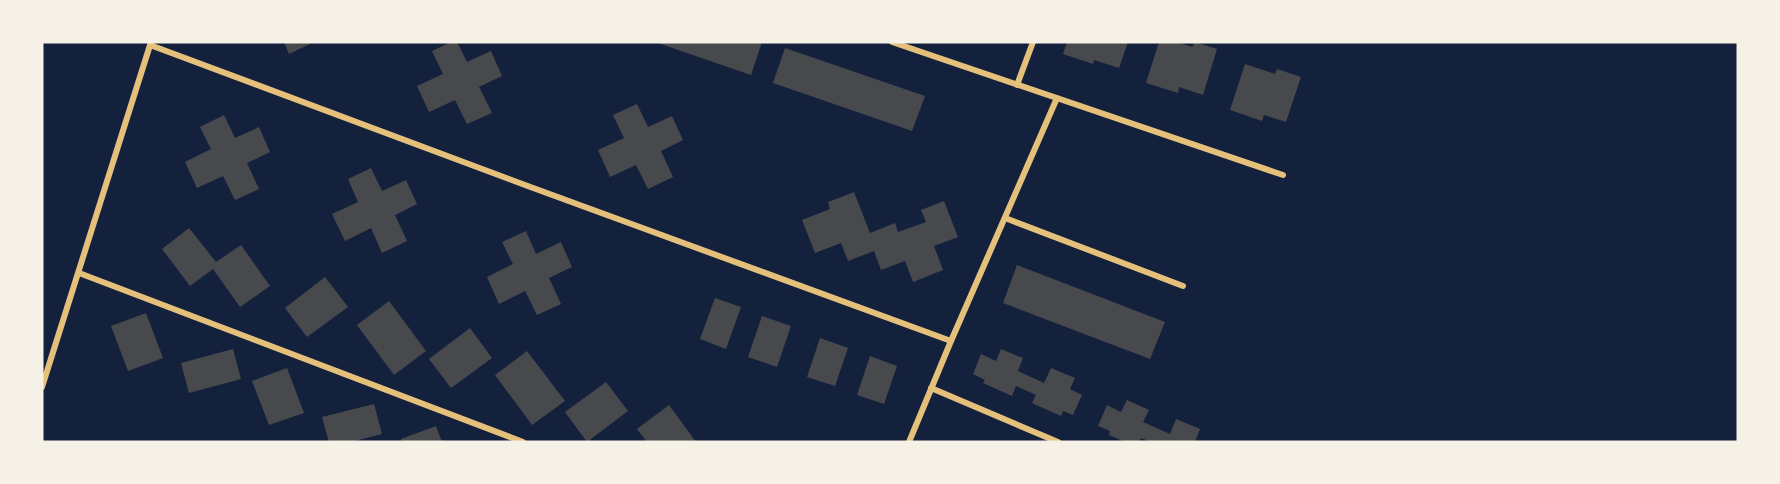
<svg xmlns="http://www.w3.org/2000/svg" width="1780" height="484" viewBox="0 0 1780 484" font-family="'Open Sans',sans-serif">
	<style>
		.building { fill: #48494c }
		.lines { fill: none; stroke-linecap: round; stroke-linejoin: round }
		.minor { stroke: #e5c07b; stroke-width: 6 }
	</style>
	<rect width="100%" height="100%" fill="#14213d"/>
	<g class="building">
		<polygon points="284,42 314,42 289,54"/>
		<polygon points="451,42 457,42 467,62 491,51 502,76 479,87 492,113 467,124 455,100 429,112 417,86 443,74 432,51"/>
		<polygon points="655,42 762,42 751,75"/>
		<polygon points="1067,42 1128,42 1119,68 1094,60 1093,64 1063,54"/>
		<polygon points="1159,42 1177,42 1192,47 1195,42 1217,49 1203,95 1179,87 1178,93 1146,83"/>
		<polygon points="785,48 925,96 912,131 773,83"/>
		<polygon points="1245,64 1275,74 1277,69 1301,77 1286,122 1264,115 1262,121 1230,110"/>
		<polygon points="637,104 648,127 672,116 683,140 661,151 673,177 648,189 636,165 610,177 598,150 624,138 613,115"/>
		<polygon points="224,115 235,138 259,127 270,152 247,163 259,189 235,200 223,176 197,188 185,162 211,149 200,127"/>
		<polygon points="371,168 382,191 406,180 417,204 395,215 407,241 382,253 371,228 345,241 332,214 358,202 348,179"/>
		<polygon points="854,192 870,233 895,223 898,232 926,222 921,210 944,201 958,237 934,246 943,270 913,282 905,261 881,270 874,251 848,261 841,243 815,253 802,220 830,209 828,202"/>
		<polygon points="189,228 216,262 241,245 270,286 240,307 213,269 190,286 162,249"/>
		<polygon points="526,231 536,254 561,242 572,267 549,278 561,304 537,315 525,291 499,304 487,277 513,264 502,242"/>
		<polygon points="1017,265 1165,322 1150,359 1003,303"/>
		<polygon points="325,277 348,307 307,337 285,308"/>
		<polygon points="715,298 741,307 726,349 700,339"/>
		<polygon points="389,301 426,351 394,375 357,325"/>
		<polygon points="146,313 163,358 128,371 111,326"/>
		<polygon points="762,316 791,326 777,367 748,357"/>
		<polygon points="470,328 492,358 451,388 429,359"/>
		<polygon points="820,338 848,348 835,386 807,377"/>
		<polygon points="233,349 241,379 189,393 181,363"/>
		<polygon points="1001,349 1023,358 1018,371 1044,383 1051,368 1075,378 1070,389 1082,395 1073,415 1063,411 1061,416 1032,403 1036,395 1016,386 1012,396 983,383 985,380 973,374 981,354 996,361"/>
		<polygon points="527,351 565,401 532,425 495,375"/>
		<polygon points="870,356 897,366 884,404 857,395"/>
		<polygon points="287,368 304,413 269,425 252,381"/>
		<polygon points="606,382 628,411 587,442 565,412"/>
		<polygon points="1127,400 1149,410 1143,422 1170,434 1176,419 1200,429 1195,442 1151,442 1141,438 1139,442 1125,442 1109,435 1110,431 1098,426 1107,405 1121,412"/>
		<polygon points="374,404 382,434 351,442 329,442 322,417"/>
		<polygon points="669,405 696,442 647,442 637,429"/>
		<polygon points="436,426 442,442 402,442 401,439"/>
	</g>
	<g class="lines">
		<g class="minor">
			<polyline points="892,42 1283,175"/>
			<polyline points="150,45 525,185 951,341"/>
			<polyline points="1017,85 1033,42"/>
			<polyline points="1005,218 1183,286"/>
			<polyline points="79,273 523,442"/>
			<polyline points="42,387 151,42"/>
			<polyline points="931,388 1058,442"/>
			<polyline points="909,442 951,341 1057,98"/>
		</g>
	</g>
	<rect width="1780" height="484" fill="none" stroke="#f6f1e7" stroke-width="87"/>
</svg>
